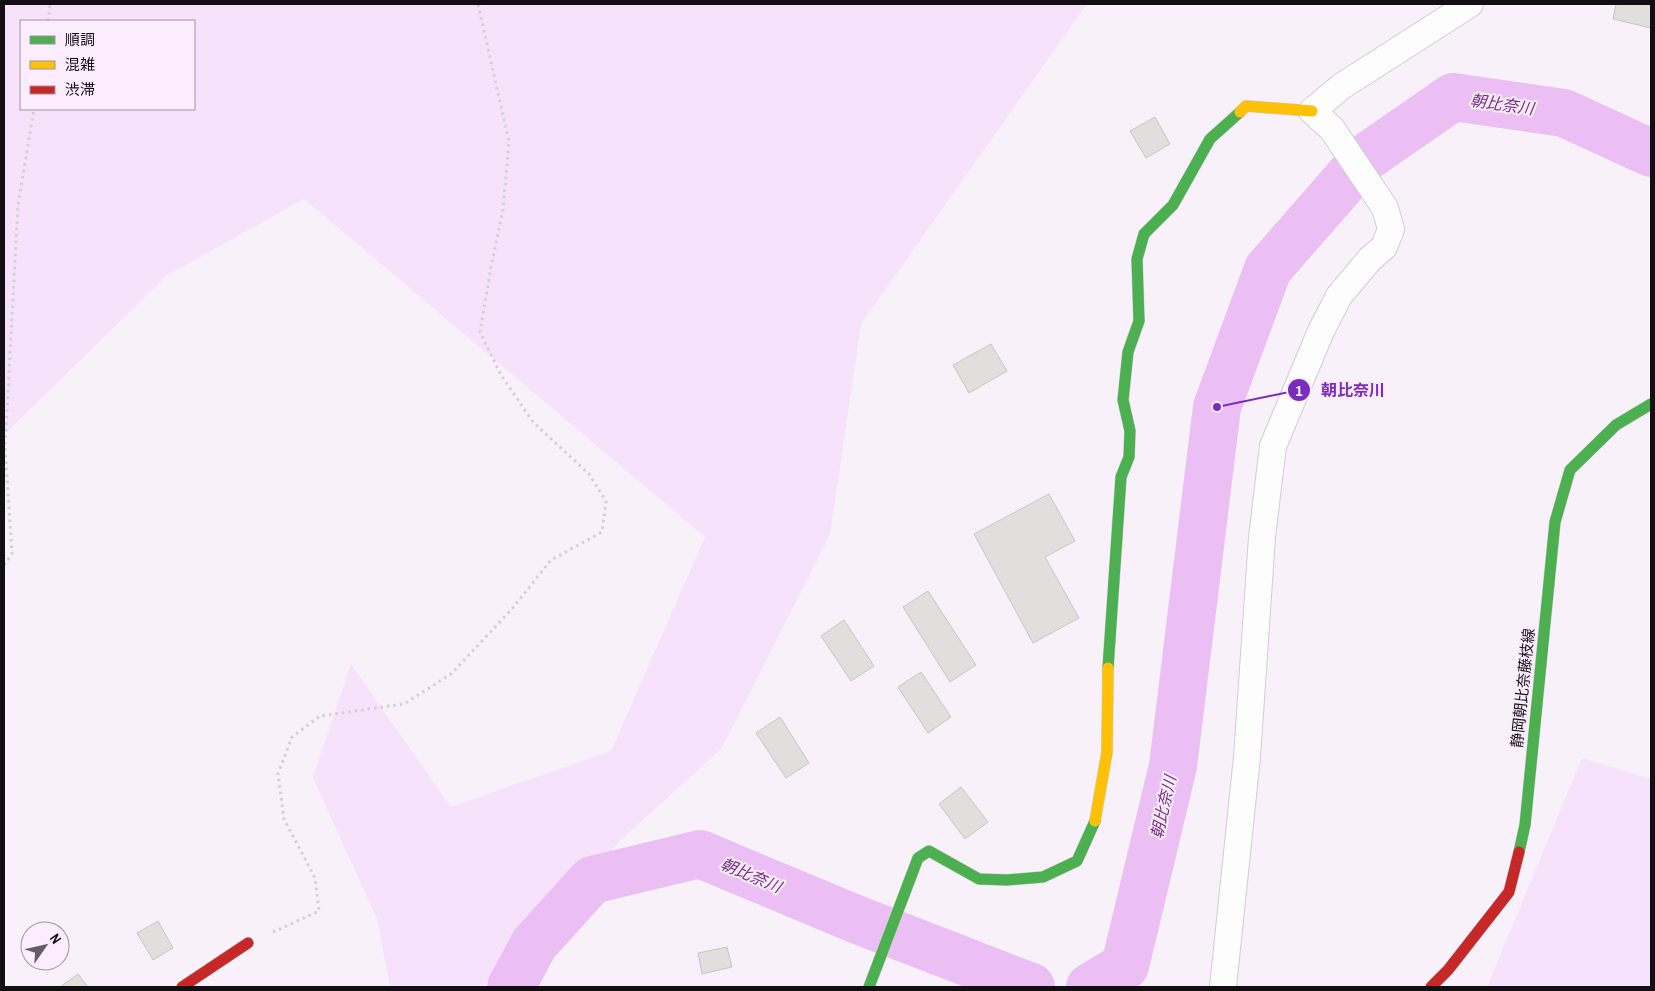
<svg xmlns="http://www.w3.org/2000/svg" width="1655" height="991" viewBox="0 0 1655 991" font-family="'Archivo Narrow','Noto Sans JP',sans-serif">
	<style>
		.green { fill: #f6e3fb; fill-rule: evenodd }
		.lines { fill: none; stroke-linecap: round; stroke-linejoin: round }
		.river { stroke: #ebbff4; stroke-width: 48 }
		.building { fill: #e2dede; stroke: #c9c5c5 }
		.street-casing { stroke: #d2ccd3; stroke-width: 28 }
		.fast-casing { stroke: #d2ccd3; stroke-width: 12 }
		.slow-casing { stroke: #d2ccd3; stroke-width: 12 }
		.jam-casing { stroke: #d2ccd3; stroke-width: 12 }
		.path { stroke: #d3d0d3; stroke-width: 3; stroke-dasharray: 2.5 4; stroke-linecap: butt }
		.street { stroke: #fefdfe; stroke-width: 26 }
		.fast { stroke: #4caf50; stroke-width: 11 }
		.slow { stroke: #ffc107; stroke-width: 11 }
		.jam { stroke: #c62828; stroke-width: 11 }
		.labels { text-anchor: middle; stroke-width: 4; stroke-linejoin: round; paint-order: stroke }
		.street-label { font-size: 15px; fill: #130e13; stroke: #fbedfe }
		.water-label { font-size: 16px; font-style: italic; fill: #732c80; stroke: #fbedfe }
		.leader { fill: none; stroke: #7b2cbf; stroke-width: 2 }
		.callout-dot { fill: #7b2cbf; stroke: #fbedfe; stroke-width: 2 }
		.mark-label { font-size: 15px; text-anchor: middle; font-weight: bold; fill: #fff }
		.callout-label { font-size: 16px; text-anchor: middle; font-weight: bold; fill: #7b2cbf; stroke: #fbedfe; stroke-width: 4; stroke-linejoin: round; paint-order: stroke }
	</style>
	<rect width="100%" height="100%" fill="#f8f1fa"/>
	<g class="green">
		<path d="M4 4H1087L861 324 830 535 722 748 623 838 482 987H390L377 919 313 778 351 664 451 807 611 751 705 537 304 199 166 276 4 435ZM21 21H194V109H21Z"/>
		<polygon points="1582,758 1651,779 1651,987 1487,987"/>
	</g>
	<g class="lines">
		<g class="river">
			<polyline points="511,987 534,944 592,880 700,854 858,920 1031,987"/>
			<polyline points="1090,987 1125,966 1173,766 1217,407 1268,269 1365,158 1453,97 1564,113 1651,153"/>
		</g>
	</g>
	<g class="building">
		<polygon points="1616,4 1651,4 1651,28 1613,19"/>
		<polygon points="1155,117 1170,144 1146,158 1130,131"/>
		<polygon points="991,344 1007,371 969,393 953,365"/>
		<polygon points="1049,494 1075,541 1045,557 1079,618 1033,643 974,534"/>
		<polygon points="928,591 976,665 950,682 903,607"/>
		<polygon points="844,620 874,666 851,681 821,636"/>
		<polygon points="921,672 951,717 928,733 898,687"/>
		<polygon points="780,717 809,763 786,778 756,733"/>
		<polygon points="961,787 988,822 965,839 939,804"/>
		<polygon points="158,921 173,948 153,960 137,933"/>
		<polygon points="727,947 732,967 702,974 698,953"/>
		<polygon points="78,974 88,987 60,987"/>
	</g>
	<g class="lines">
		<defs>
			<polyline id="street" points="1223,987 1247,757 1262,537 1273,446 1321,331 1339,296 1370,259 1384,247 1391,229 1385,208 1332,129 1312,111 1342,86 1470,4"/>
			<g id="fast">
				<polyline points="1108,668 1121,477 1129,457 1130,431 1123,400 1128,352 1139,321 1137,259 1144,234 1173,205 1210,139 1240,112"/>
				<polyline points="1519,852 1525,825 1555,522 1570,470 1616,425 1651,404"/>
				<polyline points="869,987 918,858 929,851 979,879 1007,880 1043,877 1077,861 1095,821"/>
			</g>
			<g id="slow">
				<polyline points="1240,112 1246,106 1312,111"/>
				<polyline points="1095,821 1107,752 1108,668"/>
			</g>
			<g id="jam">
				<polyline points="182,987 248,943"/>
				<polyline points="1431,987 1448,970 1509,892 1519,852"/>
			</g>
		</defs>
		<use href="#street" class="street-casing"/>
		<use href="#fast" class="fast-casing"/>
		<use href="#slow" class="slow-casing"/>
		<use href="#jam" class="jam-casing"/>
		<g class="path">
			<polyline points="48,21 50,4"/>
			<polyline points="4,565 12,554 5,447 18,205 34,109"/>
			<polyline points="273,932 319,911 315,878 284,819 278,774 292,737 320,716 404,704 451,674 511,610 551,560 602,532 606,501 589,474 533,422 501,375 480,332 491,267 503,209 509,142 478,4"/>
		</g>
		<use href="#street" class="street"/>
		<use href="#fast" class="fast"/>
		<use href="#slow" class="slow"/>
		<use href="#jam" class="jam"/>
	</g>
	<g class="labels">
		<g class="street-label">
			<text transform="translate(1523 688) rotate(-84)" y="5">静岡朝比奈藤枝線</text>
		</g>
		<g class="water-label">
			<text transform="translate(1502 104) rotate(8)" y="6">朝比奈川</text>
			<text transform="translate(1163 807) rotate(-77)" y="6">朝比奈川</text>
			<text transform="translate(751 875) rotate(23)" y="6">朝比奈川</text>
		</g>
	</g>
	<path class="leader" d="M1217 407L1299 390"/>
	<g class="callout-dot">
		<circle cx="1217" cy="407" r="5"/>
		<circle cx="1299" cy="390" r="12"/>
	</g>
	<g class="mark-label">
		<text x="1299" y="396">1</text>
	</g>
	<g class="callout-label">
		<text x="1353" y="396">朝比奈川</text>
	</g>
	<rect width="1655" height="991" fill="none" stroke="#130e13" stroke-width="10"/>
	<rect x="20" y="20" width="175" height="90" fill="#fbedfe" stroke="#9e94a0"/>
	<rect x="30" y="36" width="25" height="8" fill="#4caf50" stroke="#9e94a0"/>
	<text x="65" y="45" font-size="15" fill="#130e13">順調</text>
	<rect x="30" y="61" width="25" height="8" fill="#ffc107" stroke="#9e94a0"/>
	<text x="65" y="70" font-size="15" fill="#130e13">混雑</text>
	<rect x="30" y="86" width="25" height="8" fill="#c62828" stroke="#9e94a0"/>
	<text x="65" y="95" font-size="15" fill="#130e13">渋滞</text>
	<g transform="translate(45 946) rotate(56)"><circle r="24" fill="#fbedfe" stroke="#9e94a0"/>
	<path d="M0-4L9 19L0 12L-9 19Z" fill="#635d64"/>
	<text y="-8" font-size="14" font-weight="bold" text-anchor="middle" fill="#130e13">N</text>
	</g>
</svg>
